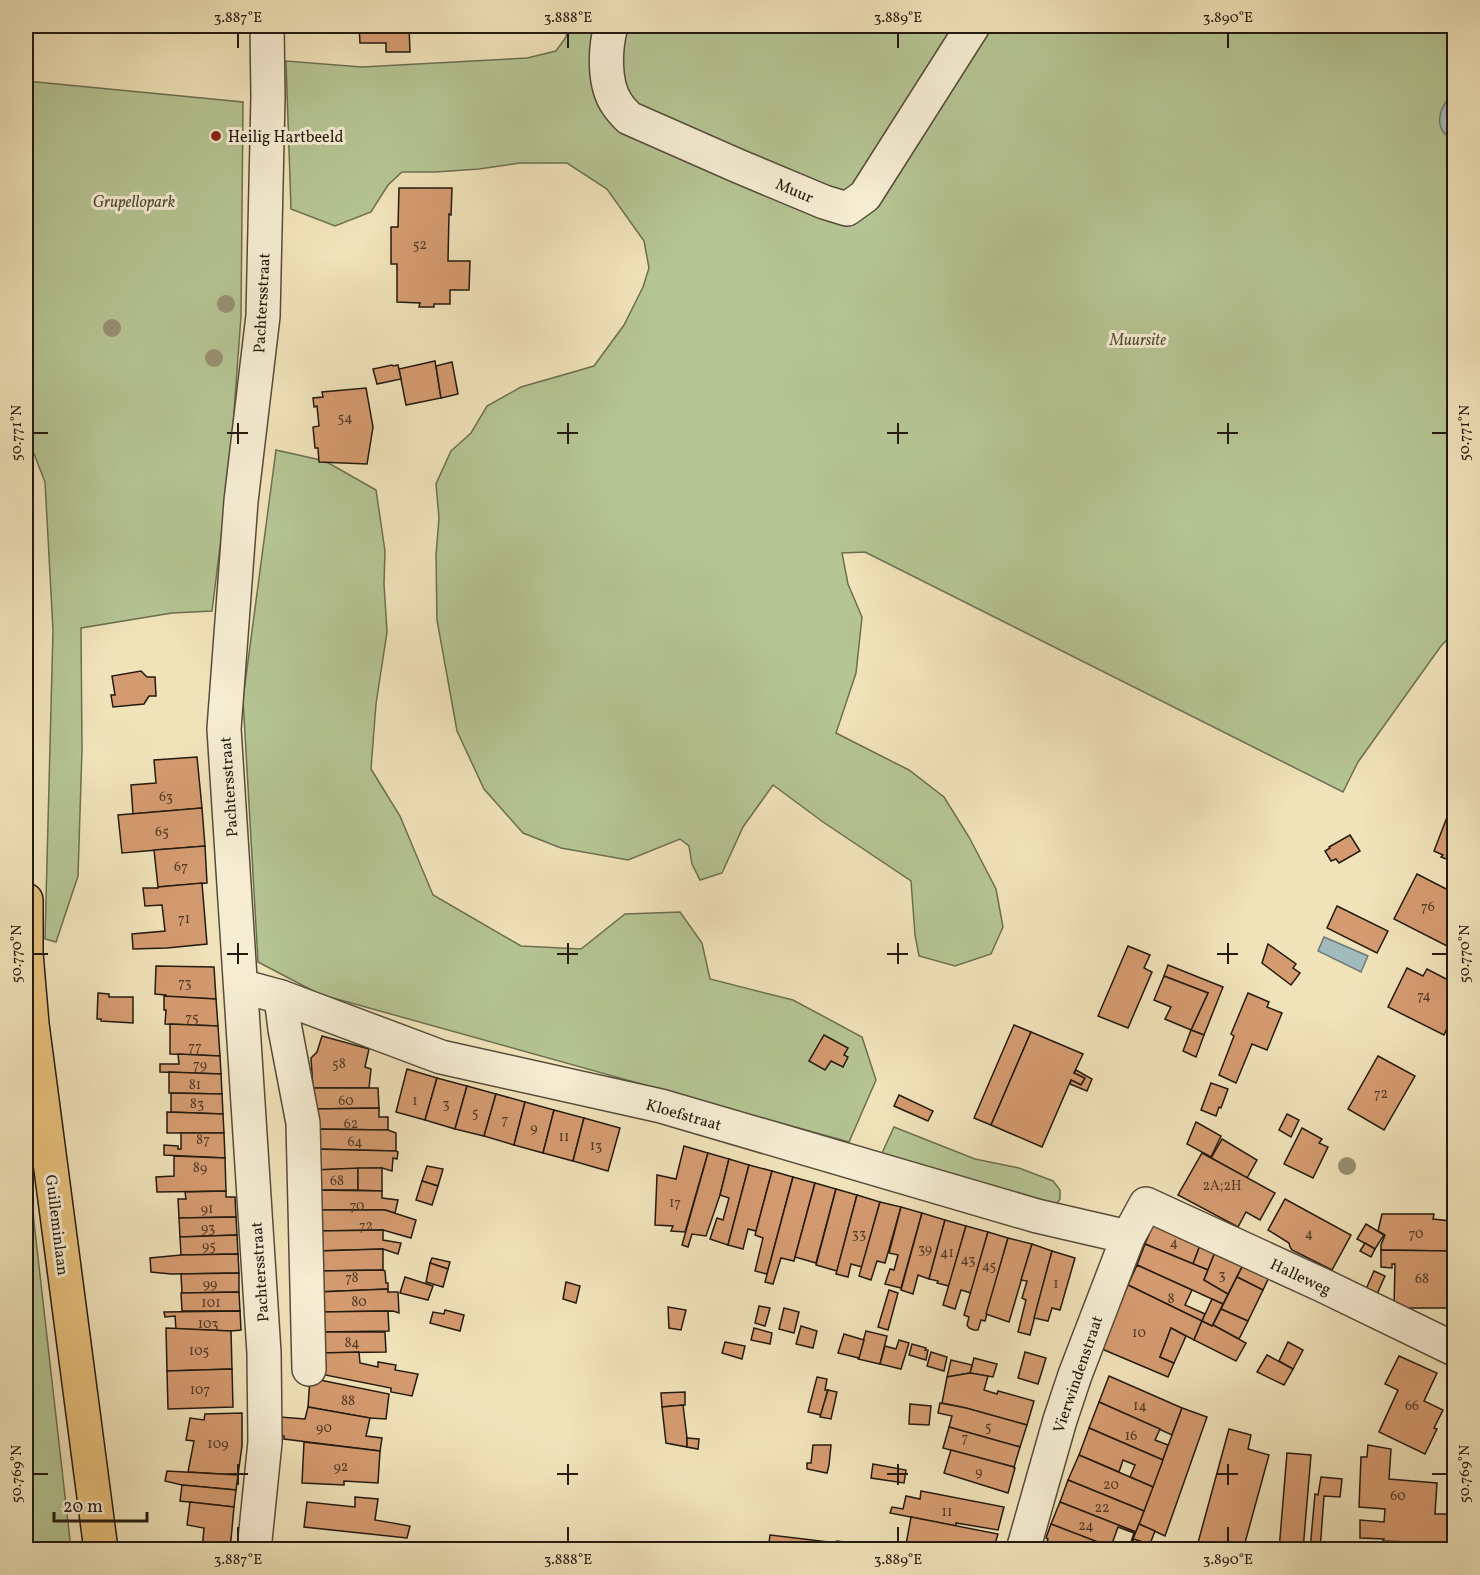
<svg xmlns="http://www.w3.org/2000/svg" width="1480" height="1575" viewBox="0 0 1480 1575" font-family="Vollkorn,serif">
	<style>
		.green { fill: #b5c493; stroke: #6c6f51; stroke-width: 1.5 }
		.water { fill: #a1babb; stroke: #6f7a76; stroke-width: 1.5 }
		.building { fill: #d59b70; stroke: #231a0f; stroke-width: 1.5; fill-rule: evenodd }
		.lines { fill: none; stroke-linecap: round; stroke-linejoin: round }
		.minor-casing { stroke: #564c3a; stroke-width: 36 }
		.major-casing { stroke: #231a0f; stroke-width: 36 }
		.minor { stroke: #f5ecd2; stroke-width: 33 }
		.major { stroke: #e8c17c; stroke-width: 33 }
		.tree { fill: #979072 }
		.ticks { fill: none; stroke: #231a0f; stroke-width: 2 }
		.poi-dot { fill: #8f2418; stroke: #f5ecd2; stroke-width: 2 }
		.labels { text-anchor: middle; stroke-width: 6; stroke-linejoin: round; paint-order: stroke }
		.number-label { font-size: 14px; fill: #503a27 }
		.poi-label { font-size: 16px; fill: #231a0f; stroke: #f5ecd2; text-anchor: start }
		.street-label { font-size: 16px; fill: #231a0f; stroke: #f5ecd2 }
		.park-label { font-size: 16px; font-style: italic; fill: #4f4d37; stroke: #f5ecd2 }
		.neatline { fill: none; stroke: #231a0f; stroke-width: 2 }
		.ticks-label { font-size: 15px; text-anchor: middle; fill: #231a0f }
	</style>
	<rect width="100%" height="100%" fill="#f0e2b9"/>
	<filter id="stains"><feTurbulence type="fractalNoise" baseFrequency=".00333" numOctaves="4"/><feColorMatrix values="0 0 0 0 .2 0 0 0 0 .09 0 0 0 0 .02 0 0 0 .5 -.17"/></filter>
	<radialGradient id="worn" r=".72"><stop offset=".6" stop-color="#630" stop-opacity="0"/><stop offset="1" stop-color="#630" stop-opacity=".3"/></radialGradient>
	<g class="green">
		<polygon points="568,26 1454,26 1454,632 1441,646 1358,762 1343,792 865,552 842,553 848,584 862,617 856,673 836,733 909,770 944,797 969,837 996,889 1003,927 991,954 955,966 919,956 915,935 911,881 823,822 773,785 743,827 722,873 700,880 692,864 689,846 680,839 628,860 561,848 523,833 484,789 457,731 437,620 436,555 439,518 436,484 451,451 471,433 487,406 521,387 594,366 624,325 643,287 649,268 644,241 607,189 567,163 520,163 479,169 436,172 402,172 388,185 371,212 335,226 291,209 286,61 362,67 527,58 556,51 566,37"/>
		<polygon points="26,81 243,102 241,316 230,467 212,611 172,613 81,628 82,749 78,876 56,942 45,939 53,630 45,482 26,433"/>
		<polygon points="276,450 325,461 376,490 385,551 384,584 387,632 376,704 371,769 400,816 433,895 521,946 581,949 625,914 680,912 702,943 710,979 793,1000 862,1037 876,1080 849,1142 319,994 258,962 243,699"/>
		<polygon points="26,1117 34,1222 71,1549 26,1549"/>
		<polygon points="894,1127 975,1159 1019,1168 1053,1181 1060,1190 1060,1199 1055,1206 1005,1198 882,1153"/>
	</g>
	<g class="water">
		<path d="M1454 90V138C1444 137 1438 127 1440 116 1441 107 1449 97 1454 90Z"/>
		<polygon points="1324,937 1368,956 1361,972 1318,951"/>
	</g>
	<g class="building">
		<polygon points="359,26 409,26 410,52 386,52 386,43 360,43"/>
		<polygon points="399,188 452,188 451,215 449,214 448,261 470,261 469,290 450,290 450,304 434,304 434,307 419,307 420,303 397,302 397,264 391,264 391,227 398,227"/>
		<polygon points="435,361 441,398 406,405 399,369"/>
		<polygon points="452,362 458,394 441,398 436,366"/>
		<polygon points="392,365 393,366 398,365 401,379 377,384 373,369"/>
		<polygon points="366,388 373,427 367,464 319,462 318,448 315,448 313,427 319,426 317,406 314,407 313,398 323,397 322,392"/>
		<polygon points="141,671 147,677 155,677 156,696 149,696 144,704 113,707 111,695 115,695 112,676"/>
		<polygon points="197,757 202,808 133,814 131,785 156,783 154,760"/>
		<polygon points="202,808 205,846 122,853 118,815"/>
		<polygon points="1449,812 1454,814 1454,862 1441,857 1443,855 1434,851"/>
		<polygon points="1350,835 1360,851 1339,863 1336,859 1331,861 1325,851 1330,848 1329,847"/>
		<polygon points="205,846 207,883 158,887 154,850"/>
		<polygon points="1417,874 1454,893 1453,949 1394,919"/>
		<polygon points="202,883 207,944 167,948 133,949 132,934 165,931 162,905 145,906 143,888 158,888 158,887"/>
		<polygon points="1337,906 1388,931 1377,953 1327,928"/>
		<polygon points="1268,944 1296,964 1293,968 1300,973 1291,985 1262,963"/>
		<polygon points="1128,946 1150,955 1144,968 1152,972 1128,1028 1098,1016"/>
		<polygon points="1168,965 1223,987 1204,1035 1191,1030 1208,993 1164,976"/>
		<polygon points="156,966 214,967 216,999 166,997 166,995 155,994"/>
		<polygon points="1407,968 1423,976 1427,969 1454,983 1454,1018 1452,1017 1444,1035 1388,1007"/>
		<polygon points="1164,976 1208,993 1191,1030 1165,1019 1171,1007 1154,1000"/>
		<polygon points="98,993 109,994 109,997 133,997 133,1023 101,1021 101,1019 97,1019"/>
		<polygon points="1248,993 1269,1002 1267,1007 1282,1013 1267,1050 1252,1044 1236,1083 1219,1075 1234,1036 1231,1034"/>
		<polygon points="164,996 216,999 218,1026 165,1024 166,1010 164,1010"/>
		<polygon points="170,1024 218,1026 220,1056 170,1054"/>
		<polygon points="1014,1025 1031,1032 991,1125 974,1118"/>
		<polygon points="1191,1030 1204,1035 1196,1057 1183,1051"/>
		<polygon points="1031,1032 1083,1054 1074,1073 1085,1078 1081,1085 1071,1080 1042,1147 991,1125"/>
		<polygon points="824,1035 848,1048 844,1055 848,1057 843,1067 831,1061 825,1070 809,1061"/>
		<polygon points="322,1036 369,1049 365,1067 371,1069 369,1088 313,1088 311,1058 317,1052"/>
		<polygon points="178,1054 220,1056 221,1074 160,1072 160,1064 179,1064"/>
		<polygon points="1378,1056 1415,1076 1384,1130 1348,1109"/>
		<polygon points="407,1069 437,1078 425,1120 396,1112"/>
		<polygon points="1076,1070 1092,1079 1087,1091 1070,1084 1071,1080 1081,1085 1085,1078 1074,1073"/>
		<polygon points="169,1072 221,1074 222,1094 169,1093"/>
		<polygon points="437,1078 467,1086 455,1129 425,1120"/>
		<polygon points="1211,1083 1228,1089 1221,1108 1219,1107 1216,1116 1201,1110"/>
		<polygon points="467,1086 496,1094 484,1136 455,1129"/>
		<polygon points="313,1088 378,1088 379,1108 313,1109"/>
		<polygon points="171,1093 222,1094 223,1114 171,1112"/>
		<polygon points="496,1094 525,1102 514,1145 484,1136"/>
		<polygon points="899,1095 933,1111 928,1121 894,1106"/>
		<polygon points="525,1102 554,1110 543,1153 514,1145"/>
		<polygon points="379,1108 379,1117 388,1117 388,1130 314,1129 313,1109"/>
		<polygon points="554,1110 584,1118 573,1161 543,1153"/>
		<polygon points="167,1112 223,1114 224,1133 167,1133"/>
		<polygon points="1287,1114 1299,1120 1291,1137 1279,1130"/>
		<polygon points="584,1118 620,1128 608,1171 573,1161"/>
		<polygon points="1196,1122 1221,1136 1211,1157 1187,1144"/>
		<polygon points="1302,1128 1322,1139 1319,1143 1328,1147 1313,1178 1284,1164"/>
		<polygon points="314,1129 388,1130 396,1133 396,1151 314,1149"/>
		<polygon points="181,1133 224,1133 225,1158 164,1155 164,1145 178,1146 178,1149 181,1149"/>
		<polygon points="1222,1139 1257,1160 1247,1178 1211,1158"/>
		<polygon points="684,1146 708,1153 685,1232 671,1231 673,1226 655,1225 657,1175 676,1179"/>
		<polygon points="314,1149 396,1151 398,1152 397,1159 393,1158 392,1171 382,1168 315,1170"/>
		<polygon points="708,1153 729,1159 720,1195 706,1236 692,1234 688,1247 682,1245"/>
		<polygon points="1202,1153 1275,1193 1260,1220 1246,1212 1238,1227 1178,1195"/>
		<polygon points="174,1156 225,1158 226,1191 157,1192 156,1177 174,1176"/>
		<polygon points="729,1159 749,1165 728,1245 710,1239 717,1218 723,1220 729,1198 720,1195"/>
		<polygon points="749,1165 772,1171 756,1231 748,1229 743,1249 728,1245"/>
		<polygon points="427,1166 443,1169 438,1186 422,1181"/>
		<polygon points="358,1168 358,1190 316,1190 315,1170"/>
		<polygon points="358,1168 382,1168 382,1191 358,1190"/>
		<polygon points="772,1171 793,1177 767,1274 755,1271 763,1238 755,1235"/>
		<polygon points="793,1177 815,1183 794,1261 781,1258 773,1284 765,1282"/>
		<polygon points="422,1181 438,1186 432,1205 416,1200"/>
		<polygon points="815,1183 836,1189 816,1263 795,1257"/>
		<polygon points="836,1189 857,1195 837,1271 816,1265"/>
		<polygon points="316,1190 382,1191 382,1198 398,1200 395,1213 385,1210 316,1210"/>
		<polygon points="226,1191 226,1197 235,1197 236,1217 179,1218 178,1199 186,1199 185,1192"/>
		<polygon points="857,1195 880,1202 862,1267 851,1264 848,1277 836,1274"/>
		<polygon points="1285,1199 1351,1235 1332,1270 1292,1250 1290,1247 1289,1243 1268,1230"/>
		<polygon points="880,1202 901,1207 885,1263 877,1261 871,1280 859,1276"/>
		<polygon points="901,1207 922,1213 901,1288 885,1284 890,1269 894,1270 898,1255 889,1253"/>
		<polygon points="316,1210 385,1210 416,1220 411,1238 383,1230 317,1231"/>
		<polygon points="922,1213 945,1220 929,1279 918,1275 913,1294 901,1290"/>
		<polygon points="1382,1214 1434,1214 1433,1219 1451,1221 1449,1251 1381,1250 1381,1245 1385,1235 1378,1231"/>
		<polygon points="236,1217 237,1235 180,1237 179,1218"/>
		<polygon points="1156,1218 1202,1240 1193,1264 1145,1244"/>
		<polygon points="945,1220 966,1226 949,1286 937,1283 938,1281 929,1279"/>
		<polygon points="1366,1224 1384,1235 1375,1249 1357,1239"/>
		<polygon points="966,1226 988,1232 971,1293 961,1290 955,1309 943,1305"/>
		<polygon points="383,1230 383,1240 401,1243 398,1254 383,1249 317,1251 317,1231"/>
		<polygon points="988,1232 1008,1238 985,1321 981,1320 978,1330 974,1330 969,1328 967,1325 969,1317 964,1315"/>
		<polygon points="237,1235 238,1254 181,1255 180,1237"/>
		<polygon points="1008,1238 1032,1244 1009,1322 986,1314"/>
		<polygon points="1202,1240 1217,1247 1208,1270 1193,1264"/>
		<polygon points="1365,1243 1375,1249 1371,1257 1360,1251"/>
		<polygon points="1032,1244 1052,1251 1030,1335 1018,1332 1026,1300 1022,1298 1027,1281 1021,1280"/>
		<polygon points="1145,1244 1208,1270 1204,1280 1228,1294 1223,1304 1137,1265"/>
		<polygon points="1217,1247 1245,1261 1228,1294 1204,1280"/>
		<polygon points="383,1249 383,1270 318,1271 317,1251"/>
		<polygon points="1381,1250 1449,1251 1449,1308 1394,1308 1395,1264 1392,1264 1392,1268 1381,1267"/>
		<polygon points="1052,1251 1075,1258 1060,1310 1052,1308 1048,1321 1034,1318"/>
		<polygon points="238,1254 239,1273 171,1274 151,1272 150,1258 181,1255"/>
		<polygon points="432,1258 450,1262 448,1269 430,1263"/>
		<polygon points="1245,1261 1271,1273 1263,1290 1237,1277"/>
		<polygon points="430,1263 448,1269 443,1287 426,1282"/>
		<polygon points="1137,1265 1192,1290 1185,1305 1205,1314 1202,1321 1128,1285"/>
		<polygon points="383,1270 385,1271 386,1283 388,1283 388,1289 318,1292 318,1271"/>
		<polygon points="1374,1271 1385,1276 1377,1294 1366,1289"/>
		<polygon points="239,1273 239,1292 182,1293 181,1274"/>
		<polygon points="405,1277 433,1286 428,1300 400,1293"/>
		<polygon points="1237,1277 1263,1290 1248,1321 1221,1309"/>
		<polygon points="566,1282 580,1286 576,1303 563,1299"/>
		<polygon points="1128,1285 1202,1321 1194,1340 1171,1328 1160,1357 1174,1363 1168,1377 1102,1349"/>
		<polygon points="388,1289 388,1292 398,1292 399,1313 393,1311 319,1312 318,1292"/>
		<polygon points="889,1290 898,1293 888,1330 878,1327"/>
		<polygon points="239,1292 240,1311 182,1311 181,1293 182,1293"/>
		<polygon points="1212,1299 1223,1304 1212,1326 1202,1321"/>
		<polygon points="759,1306 770,1308 765,1326 755,1323"/>
		<polygon points="668,1307 686,1310 681,1330 669,1328"/>
		<polygon points="784,1308 799,1312 794,1333 779,1329"/>
		<polygon points="1221,1309 1248,1321 1239,1339 1213,1325"/>
		<polygon points="445,1310 464,1315 460,1331 430,1323 433,1312 444,1314"/>
		<polygon points="240,1311 241,1330 231,1331 176,1329 175,1316 165,1317 164,1312"/>
		<polygon points="388,1311 389,1331 319,1332 319,1312"/>
		<polygon points="1202,1321 1212,1326 1213,1325 1246,1343 1236,1361 1194,1340"/>
		<polygon points="801,1326 817,1331 813,1348 796,1344"/>
		<polygon points="166,1328 231,1331 232,1369 167,1371"/>
		<polygon points="754,1328 772,1333 770,1344 751,1340"/>
		<polygon points="1171,1328 1186,1336 1174,1363 1160,1357"/>
		<polygon points="866,1331 887,1336 880,1364 858,1359"/>
		<polygon points="319,1332 385,1332 386,1352 320,1353"/>
		<polygon points="844,1334 864,1340 859,1358 838,1353"/>
		<polygon points="899,1340 909,1343 901,1369 880,1364 885,1346 896,1349"/>
		<polygon points="725,1342 745,1346 742,1359 722,1353"/>
		<polygon points="1288,1342 1303,1350 1293,1369 1279,1361"/>
		<polygon points="912,1344 926,1348 925,1350 928,1350 926,1360 909,1355"/>
		<polygon points="359,1352 360,1363 378,1367 378,1362 396,1365 395,1370 418,1374 412,1396 391,1392 391,1388 320,1374 320,1353"/>
		<polygon points="931,1352 947,1357 944,1371 927,1366"/>
		<polygon points="1025,1352 1046,1358 1038,1384 1018,1378"/>
		<polygon points="1267,1355 1293,1369 1284,1385 1257,1372"/>
		<polygon points="1399,1356 1437,1373 1424,1401 1443,1410 1434,1428 1437,1429 1425,1454 1379,1432 1398,1390 1385,1384"/>
		<polygon points="974,1358 997,1364 993,1377 970,1373"/>
		<polygon points="951,1360 972,1365 970,1373 947,1377"/>
		<polygon points="232,1369 233,1407 168,1409 167,1371"/>
		<polygon points="970,1373 988,1376 984,1390 997,1394 998,1391 1034,1401 1027,1425 966,1408 942,1403 947,1377"/>
		<polygon points="1109,1376 1182,1408 1172,1435 1099,1402"/>
		<polygon points="817,1377 827,1379 825,1390 828,1390 821,1415 808,1412"/>
		<polygon points="310,1378 389,1394 386,1419 370,1418 308,1407"/>
		<polygon points="828,1390 837,1392 831,1419 820,1417"/>
		<polygon points="685,1392 685,1405 662,1407 661,1393"/>
		<polygon points="1099,1402 1160,1429 1155,1440 1168,1445 1163,1460 1089,1428"/>
		<polygon points="940,1403 966,1408 1027,1425 1020,1447 949,1427 952,1416 938,1413"/>
		<polygon points="910,1404 931,1406 929,1425 909,1424"/>
		<polygon points="683,1405 687,1438 687,1447 666,1443 662,1407"/>
		<polygon points="308,1407 370,1418 366,1436 382,1438 380,1451 284,1439 284,1436 279,1436 280,1417 305,1419"/>
		<polygon points="1182,1408 1207,1417 1165,1536 1139,1524"/>
		<polygon points="242,1413 242,1446 238,1475 188,1472 194,1441 186,1440 190,1418 204,1420 205,1414"/>
		<polygon points="949,1427 1020,1447 1014,1467 943,1448"/>
		<polygon points="1089,1428 1163,1460 1153,1487 1130,1477 1135,1465 1123,1460 1119,1472 1079,1455"/>
		<polygon points="1229,1429 1251,1435 1248,1449 1269,1455 1243,1550 1196,1550"/>
		<polygon points="687,1438 699,1439 698,1449 687,1447"/>
		<polygon points="304,1442 380,1451 378,1483 344,1481 344,1485 302,1483"/>
		<polygon points="813,1445 831,1445 829,1465 827,1473 807,1469 807,1463 811,1463"/>
		<polygon points="1368,1445 1391,1449 1389,1479 1437,1483 1435,1514 1452,1514 1451,1547 1431,1545 1431,1543 1383,1541 1384,1539 1360,1538 1360,1520 1384,1522 1385,1509 1359,1507 1361,1457 1367,1457"/>
		<polygon points="951,1450 1014,1467 1014,1468 1015,1468 1008,1493 944,1473"/>
		<polygon points="1287,1453 1311,1455 1303,1550 1279,1550"/>
		<polygon points="1079,1455 1153,1487 1144,1511 1068,1480"/>
		<polygon points="873,1464 906,1470 904,1483 871,1478"/>
		<polygon points="167,1471 238,1475 236,1490 182,1485 165,1481"/>
		<polygon points="1321,1477 1342,1479 1340,1497 1324,1496 1320,1550 1310,1550 1315,1494 1318,1495"/>
		<polygon points="1068,1480 1144,1511 1136,1532 1060,1502"/>
		<polygon points="182,1485 236,1490 234,1507 180,1501"/>
		<polygon points="921,1491 1004,1507 998,1530 956,1523 956,1526 890,1513 892,1507 903,1509 906,1496 920,1499"/>
		<polygon points="355,1497 378,1499 375,1520 410,1526 407,1538 304,1527 307,1502 355,1507"/>
		<polygon points="190,1502 234,1507 230,1550 202,1550 204,1528 187,1525"/>
		<path d="M1060 1502 1136 1532 1130 1550H1116L1051 1524ZM1118 1527 1134 1533 1129 1548 1113 1541Z"/>
		<polygon points="911,1517 998,1534 993,1550 905,1550"/>
		<polygon points="1051,1524 1098,1542 1096,1548 1099,1550 1051,1550 1045,1547 1048,1539 1046,1538"/>
		<polygon points="1139,1524 1155,1531 1150,1544 1133,1539"/>
		<polygon points="770,1535 837,1543 837,1541 896,1548 896,1550 768,1550"/>
	</g>
	<g class="lines">
		<defs>
			<g id="minor">
				<path d="M611 26C605 48 603 84 617 104 620 109 625 114 629 118L738 166 824 202 847 209 865 196 973 26"/>
				<polyline points="241,986 281,997 441,1057 661,1106 1037,1216 1128,1237"/>
				<polyline points="281,997 285,1029 303,1123 309,1369"/>
				<polyline points="254,1550 265,1442 264,1353 224,729 241,501 263,316 268,97 267,26"/>
				<polyline points="1023,1550 1060,1420 1075,1375 1128,1237 1146,1204 1322,1285 1454,1349"/>
			</g>
			<polyline id="major" points="26,900 26,953 32,1024 101,1550"/>
		</defs>
		<use href="#minor" class="minor-casing"/>
		<use href="#major" class="major-casing"/>
		<use href="#minor" class="minor"/>
		<use href="#major" class="major"/>
	</g>
	<g class="tree">
		<circle cx="226" cy="304" r="9"/>
		<circle cx="112" cy="328" r="9"/>
		<circle cx="214" cy="358" r="9"/>
		<circle cx="1347" cy="1166" r="9"/>
	</g>
	<path class="ticks" d="M238 33V48M568 33V48M898 33V48M1228 33V48M238 423V444M568 423V444M898 423V444M1228 423V444M33 433H48M227 433H248M557 433H578M887 433H908M1217 433H1238M1432 433H1447M238 943V964M568 943V964M898 943V964M1228 943V964M33 954H48M227 954H248M557 954H578M887 954H908M1217 954H1238M1432 954H1447M238 1464V1485M568 1464V1485M898 1464V1485M1228 1464V1485M33 1474H48M227 1474H248M557 1474H578M887 1474H908M1217 1474H1238M1432 1474H1447M238 1527V1542M568 1527V1542M898 1527V1542M1228 1527V1542"/>
	<circle class="poi-dot" cx="216" cy="136" r="6"/>
	<g class="labels">
		<g class="number-label">
			<text x="420" y="249">52</text>
			<text x="345" y="422">54</text>
			<text x="166" y="801">63</text>
			<text x="162" y="836">65</text>
			<text x="181" y="871">67</text>
			<text x="1428" y="911">76</text>
			<text x="184" y="923">71</text>
			<text x="185" y="987">73</text>
			<text x="1424" y="1000">74</text>
			<text x="192" y="1022">75</text>
			<text x="195" y="1051">77</text>
			<text x="339" y="1068">58</text>
			<text x="200" y="1069">79</text>
			<text x="195" y="1089">81</text>
			<text x="1381" y="1098">72</text>
			<text x="346" y="1105">60</text>
			<text x="415" y="1105">1</text>
			<text x="197" y="1108">83</text>
			<text x="446" y="1108">3</text>
			<text x="475" y="1117">5</text>
			<text x="505" y="1124">7</text>
			<text x="351" y="1128">62</text>
			<text x="534" y="1132">9</text>
			<text x="564" y="1141">11</text>
			<text x="203" y="1144">87</text>
			<text x="355" y="1146">64</text>
			<text x="596" y="1150">13</text>
			<text x="200" y="1172">89</text>
			<text x="337" y="1185">68</text>
			<text x="1222" y="1190">2A;2H</text>
			<text x="675" y="1207">17</text>
			<text x="357" y="1210">70</text>
			<text x="207" y="1213">91</text>
			<text x="366" y="1230">72</text>
			<text x="208" y="1232">93</text>
			<text x="859" y="1238">33</text>
			<text x="1309" y="1238">4</text>
			<text x="1416" y="1238">70</text>
			<text x="1174" y="1247">4</text>
			<text x="209" y="1250">95</text>
			<text x="925" y="1253">39</text>
			<text x="947" y="1257">41</text>
			<text x="968" y="1264">43</text>
			<text x="989" y="1270">45</text>
			<text x="1222" y="1279">3</text>
			<text x="352" y="1282">78</text>
			<text x="1422" y="1283">68</text>
			<text x="210" y="1288">99</text>
			<text x="1056" y="1288">1</text>
			<text x="1171" y="1303">8</text>
			<text x="359" y="1306">80</text>
			<text x="211" y="1307">101</text>
			<text x="208" y="1328">103</text>
			<text x="1139" y="1337">10</text>
			<text x="352" y="1347">84</text>
			<text x="199" y="1355">105</text>
			<text x="200" y="1394">107</text>
			<text x="348" y="1405">88</text>
			<text x="1140" y="1410">14</text>
			<text x="1412" y="1410">66</text>
			<text x="988" y="1431">5</text>
			<text x="324" y="1432">90</text>
			<text x="1131" y="1440">16</text>
			<text x="965" y="1442">7</text>
			<text x="218" y="1448">109</text>
			<text x="341" y="1471">92</text>
			<text x="979" y="1476">9</text>
			<text x="1111" y="1489">20</text>
			<text x="1398" y="1500">60</text>
			<text x="1102" y="1512">22</text>
			<text x="947" y="1516">11</text>
			<text x="1086" y="1530">24</text>
		</g>
		<g class="poi-label">
			<text x="228" y="142">Heilig Hartbeeld</text>
		</g>
		<g class="street-label">
			<text transform="translate(795 190) rotate(23)" y="6">Muur</text>
			<text transform="translate(261 303) rotate(-87)" y="6">Pachtersstraat</text>
			<text transform="translate(228 787) rotate(-94)" y="6">Pachtersstraat</text>
			<text transform="translate(684 1114) rotate(16)" y="6">Kloefstraat</text>
			<text transform="translate(58 1225) rotate(83)" y="6">Guilleminlaan</text>
			<text transform="translate(259 1272) rotate(-94)" y="6">Pachtersstraat</text>
			<text transform="translate(1301 1276) rotate(25)" y="6">Halleweg</text>
			<text transform="translate(1077 1374) rotate(-71)" y="6">Vierwindenstraat</text>
		</g>
		<g class="park-label">
			<text x="134" y="207">Grupellopark</text>
			<text x="1138" y="345">Muursite</text>
		</g>
	</g>
	<rect width="1480" height="1575" fill="none" stroke="#f0e2b9" stroke-width="66"/>
	<path d="M54 1512v9h93v-9" fill="none" stroke="#231a0f" stroke-width="3"/>
	<text x="63" y="1512" font-size="18" fill="#231a0f" stroke="#f5ecd2" stroke-width="4.5" paint-order="stroke">20 m</text>
	<rect x="33" y="33" width="1414" height="1509" class="neatline"/>
	<g class="ticks-label">
		<text x="238" y="22">3.887°E</text>
		<text x="568" y="22">3.888°E</text>
		<text x="898" y="22">3.889°E</text>
		<text x="1228" y="22">3.890°E</text>
		<text transform="translate(16 433) rotate(-90)" y="5">50.771°N</text>
		<text transform="translate(1464 433) rotate(-90)" y="5">50.771°N</text>
		<text transform="translate(16 954) rotate(-90)" y="5">50.770°N</text>
		<text transform="translate(1464 954) rotate(-90)" y="5">50.770°N</text>
		<text transform="translate(16 1474) rotate(-90)" y="5">50.769°N</text>
		<text transform="translate(1464 1474) rotate(-90)" y="5">50.769°N</text>
		<text x="238" y="1564">3.887°E</text>
		<text x="568" y="1564">3.888°E</text>
		<text x="898" y="1564">3.889°E</text>
		<text x="1228" y="1564">3.890°E</text>
	</g>
	<rect width="100%" height="100%" filter="url(#stains)"/>
	<rect width="100%" height="100%" fill="url(#worn)"/>
</svg>
